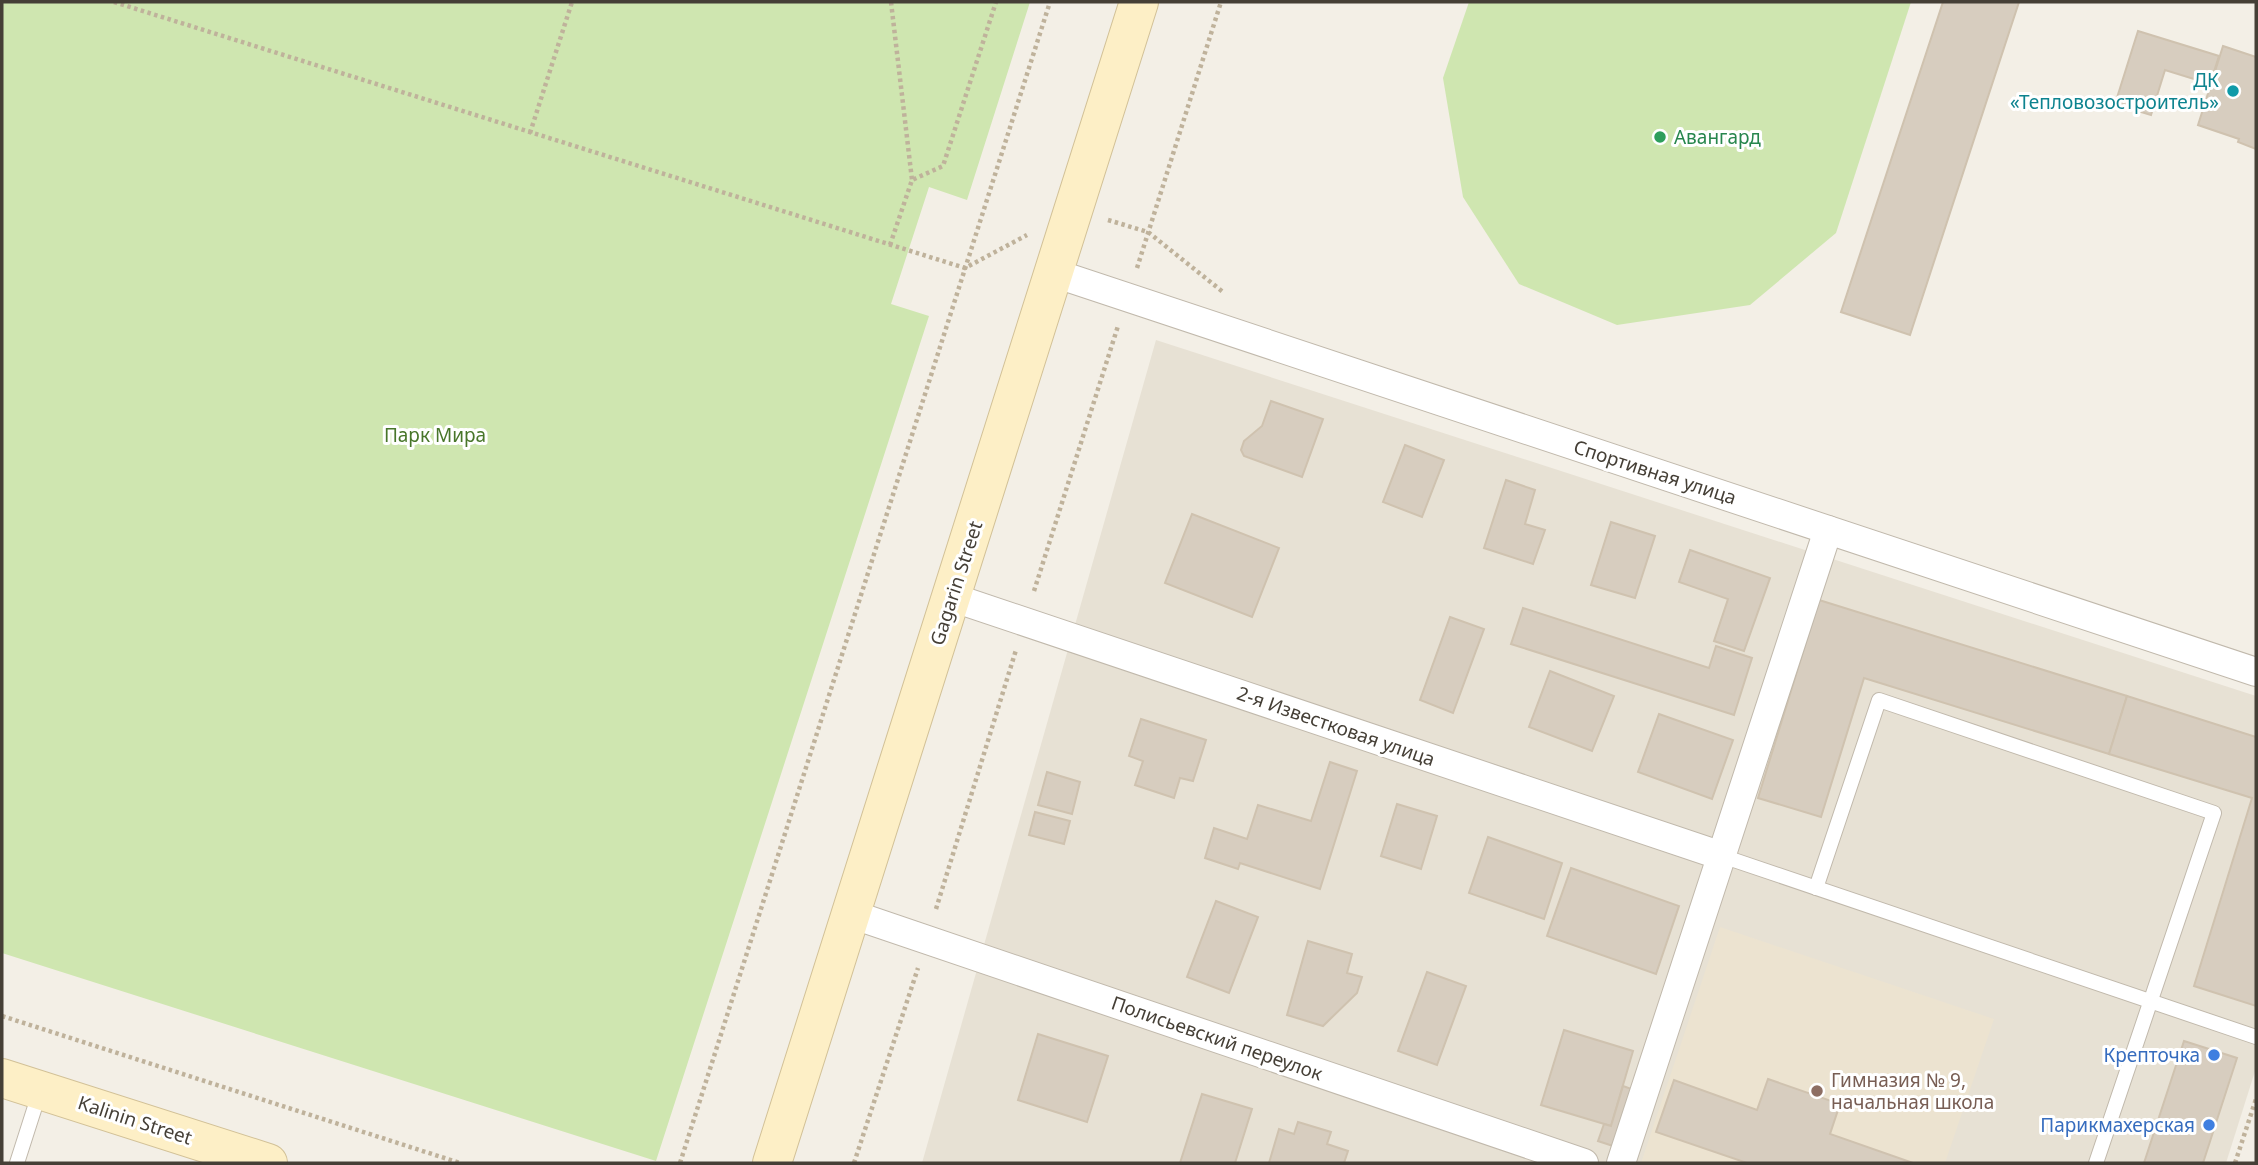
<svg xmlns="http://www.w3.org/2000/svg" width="2258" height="1165" viewBox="0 0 2258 1165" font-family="'Noto Sans',sans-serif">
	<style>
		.residential { fill: #e7e1d4 }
		.education { fill: #ece3d0 }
		.green { fill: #cfe6b0 }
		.building { fill: #d7cdbf; stroke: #cfc2af; stroke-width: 2 }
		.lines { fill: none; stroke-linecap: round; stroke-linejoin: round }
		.lane-casing { stroke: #c1b9ac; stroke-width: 16 }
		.street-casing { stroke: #c1b9ac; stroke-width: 30 }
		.secondary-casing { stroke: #d2c197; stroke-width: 40 }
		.path { stroke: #bfb29b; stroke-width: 4.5; stroke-dasharray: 3.5 3.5; stroke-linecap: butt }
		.lane { stroke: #fff; stroke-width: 14 }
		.street { stroke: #fff; stroke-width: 28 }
		.secondary { stroke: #fdefc6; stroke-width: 38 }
		.culture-dot { fill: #0f9aa8; stroke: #fff; stroke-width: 2.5 }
		.leisure-dot { fill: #2e9e5b; stroke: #fff; stroke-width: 2.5 }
		.shop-dot { fill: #3f7fe0; stroke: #fff; stroke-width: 2.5 }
		.education-dot { fill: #8d6e63; stroke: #fff; stroke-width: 2.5 }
		.labels { text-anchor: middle; stroke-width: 6; stroke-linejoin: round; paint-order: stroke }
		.culture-label { font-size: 19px; fill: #0d838f; stroke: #fff; text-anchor: end }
		.leisure-label { font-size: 19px; fill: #27864d; stroke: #fff; text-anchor: start }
		.park-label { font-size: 19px; fill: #48762a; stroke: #fff }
		.street-label { font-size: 19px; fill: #453f36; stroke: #fff }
		.shop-label { font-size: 19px; fill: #366cbe; stroke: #fff; text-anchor: end }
		.education-label { font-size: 19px; fill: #785e54; stroke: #fff; text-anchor: start }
	</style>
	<rect width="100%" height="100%" fill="#f3efe6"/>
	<polygon class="residential" points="1156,340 2256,696 2256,1068 2226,1163 922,1163"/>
	<polygon class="education" points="1720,927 1994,1019 1945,1163 1641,1163"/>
	<g class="green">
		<polygon points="2,2 1030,2 967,200 929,187 891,304 929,316 656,1161 2,953"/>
		<polygon points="1469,2 1911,2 1836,233 1750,305 1617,325 1519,284 1463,197 1443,78"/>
	</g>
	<g class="building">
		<polygon points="1943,2 2019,2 1910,335 1841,312"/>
		<polygon points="2138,31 2219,56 2210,84 2165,70 2151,115 2115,104"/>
		<polygon points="2223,46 2256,57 2256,149 2238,142 2239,139 2198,125"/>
		<polygon points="1271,401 1323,419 1302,477 1244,456 1241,450 1244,441 1262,426"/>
		<polygon points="1405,445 1444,460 1422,517 1383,502"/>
		<polygon points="1506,480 1535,490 1525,524 1545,530 1533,564 1484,548"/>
		<polygon points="1192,514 1279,548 1252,617 1165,583"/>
		<polygon points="1611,522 1655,536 1635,598 1591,585"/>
		<polygon points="1690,550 1770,578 1744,651 1714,641 1728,599 1679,582"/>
		<polygon points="1819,600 2127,696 2109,754 1864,678 1821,817 1758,798"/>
		<polygon points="1523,608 1709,668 1716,646 1752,658 1734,715 1511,644"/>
		<polygon points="1450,617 1484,629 1453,713 1420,700"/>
		<polygon points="1550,671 1614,696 1592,751 1529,727"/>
		<polygon points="2127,696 2256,737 2256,1006 2194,986 2252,798 2109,754"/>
		<polygon points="1659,714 1733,740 1712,799 1638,772"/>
		<polygon points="1141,719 1206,740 1193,781 1180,778 1174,798 1135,785 1143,761 1129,756"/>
		<polygon points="1330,762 1357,771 1320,889 1240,863 1238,869 1205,858 1214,828 1247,839 1258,805 1311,821"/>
		<polygon points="1047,772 1080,782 1072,814 1038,805"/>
		<polygon points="1397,804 1437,816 1421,869 1381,856"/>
		<polygon points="1035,812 1070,821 1064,844 1029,835"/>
		<polygon points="1488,837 1562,863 1544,919 1469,893"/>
		<polygon points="1571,868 1679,906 1656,974 1547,936"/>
		<polygon points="1216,901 1258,917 1229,993 1187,977"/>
		<polygon points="1308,941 1352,954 1347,973 1362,977 1357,993 1323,1026 1287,1015"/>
		<polygon points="1427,972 1466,986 1437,1065 1398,1051"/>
		<polygon points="1564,1030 1633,1051 1611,1126 1541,1105"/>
		<polygon points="1038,1034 1108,1056 1087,1122 1018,1100"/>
		<polygon points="2184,1041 2237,1058 2203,1163 2144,1163"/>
		<polygon points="1768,1079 1840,1104 1830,1134 1913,1163 1747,1163 1656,1132 1674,1080 1757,1110"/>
		<polygon points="1623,1086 1637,1091 1619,1148 1598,1141 1604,1124 1611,1126"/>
		<polygon points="1202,1094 1252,1109 1235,1163 1180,1163"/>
		<polygon points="1298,1122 1331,1132 1327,1144 1348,1151 1344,1163 1269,1163 1279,1129 1294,1134"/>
	</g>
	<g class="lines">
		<defs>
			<g id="lane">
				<polyline points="1722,856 2256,1037"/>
				<polyline points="1816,888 1879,700 2214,813 2096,1163"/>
				<polyline points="17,1163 40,1091"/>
			</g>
			<g id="street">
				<polyline points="1054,273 2256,672"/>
				<polyline points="951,597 1722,856"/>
				<polyline points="851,914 1584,1163"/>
				<polyline points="1621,1163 1828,530"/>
			</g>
			<g id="secondary">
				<polyline points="2,1078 268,1163"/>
				<polyline points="772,1163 1139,2"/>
			</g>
		</defs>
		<use href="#lane" class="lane-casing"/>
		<use href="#street" class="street-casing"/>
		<use href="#secondary" class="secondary-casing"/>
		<g class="path">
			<polyline points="114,2 965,268 1027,235"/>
			<polyline points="891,2 912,180"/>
			<polyline points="530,133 572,2"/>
			<polyline points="1108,220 1148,232 1223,292"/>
			<polyline points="890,245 912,180 943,166 996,2"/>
			<polyline points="1137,268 1221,2"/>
			<polyline points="1034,591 1118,326"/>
			<polyline points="936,909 1016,650"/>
			<polyline points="2,1016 460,1163"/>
			<polyline points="680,1163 1050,2"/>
			<polyline points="854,1163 918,968"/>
			<polyline points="2235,1163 2256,1099"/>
		</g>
		<use href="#lane" class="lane"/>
		<use href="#street" class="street"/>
		<use href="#secondary" class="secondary"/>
	</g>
	<circle class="culture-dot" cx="2233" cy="91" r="7"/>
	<circle class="leisure-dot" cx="1660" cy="137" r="7"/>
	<g class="shop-dot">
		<circle cx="2214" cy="1055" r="7"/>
		<circle cx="2209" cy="1125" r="7"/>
	</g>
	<circle class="education-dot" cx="1817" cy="1091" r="7"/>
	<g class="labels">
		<g class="culture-label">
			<text x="2219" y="87">ДК<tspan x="2219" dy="22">«Тепловозостроитель»</tspan></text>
		</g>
		<g class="leisure-label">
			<text x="1674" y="144">Авангард</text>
		</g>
		<g class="park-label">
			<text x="435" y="442">Парк Мира</text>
		</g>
		<g class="street-label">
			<text transform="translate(1655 472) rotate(18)" y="7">Спортивная улица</text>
			<text transform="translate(956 583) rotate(-72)" y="7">Gagarin Street</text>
			<text transform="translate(1336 726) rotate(19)" y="7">2-я Известковая улица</text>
			<text transform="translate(1217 1038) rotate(19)" y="7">Полисьевский переулок</text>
			<text transform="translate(135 1120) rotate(18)" y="7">Kalinin Street</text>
		</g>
		<g class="shop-label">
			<text x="2200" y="1062">Крепточка</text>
			<text x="2195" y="1132">Парикмахерская</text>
		</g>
		<g class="education-label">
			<text x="1831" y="1087">Гимназия № 9,<tspan x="1831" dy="22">начальная школа</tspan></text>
		</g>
	</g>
	<rect width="2258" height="1165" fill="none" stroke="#453f36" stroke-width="7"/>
</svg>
